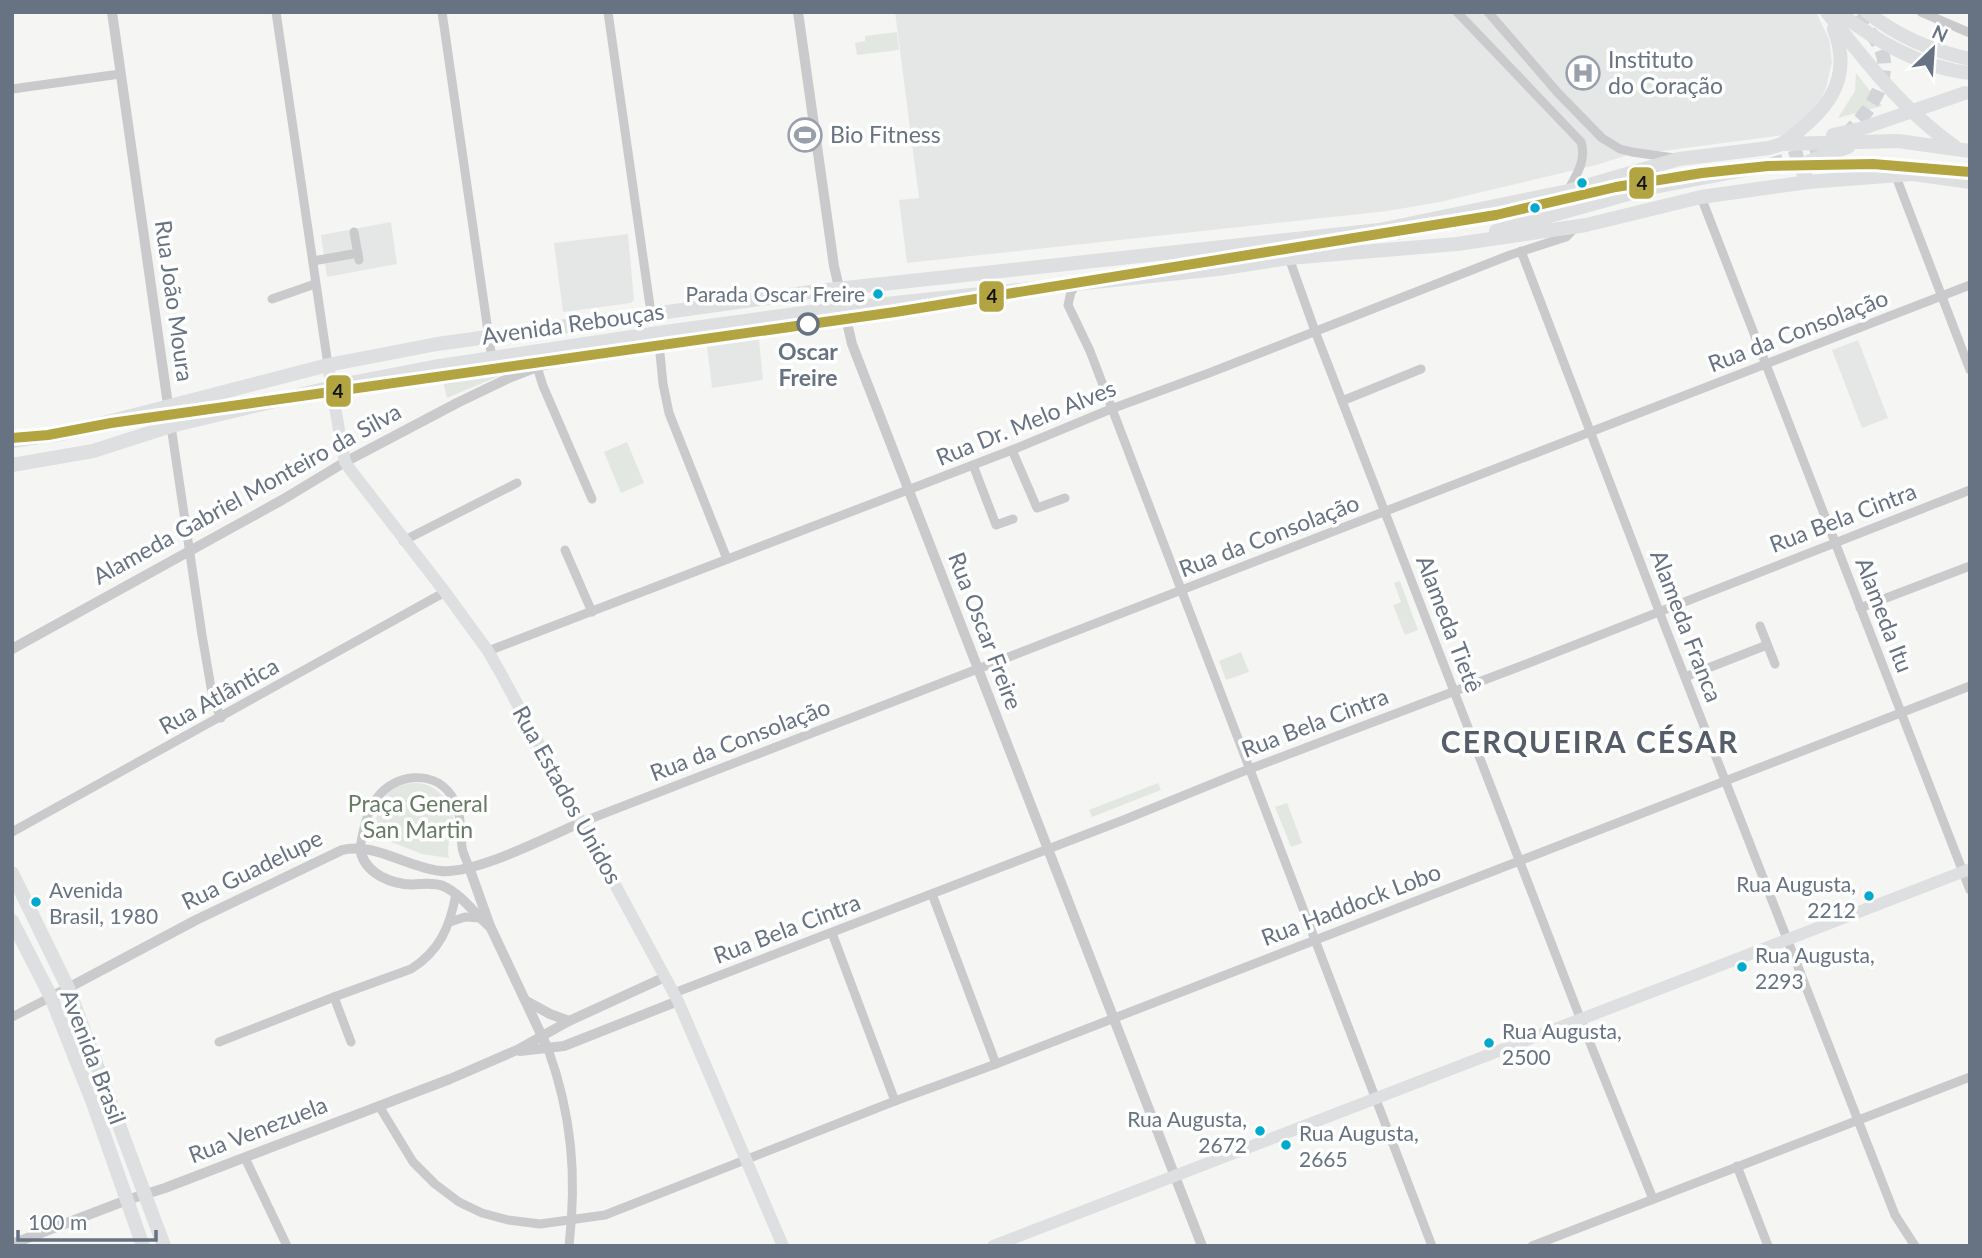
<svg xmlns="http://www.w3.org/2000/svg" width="1982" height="1258" viewBox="0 0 1982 1258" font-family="Lato,sans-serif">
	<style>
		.built { fill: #e5e7e7 }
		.green { fill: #e3e7e2 }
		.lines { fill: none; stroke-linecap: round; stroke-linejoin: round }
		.primary-tunnel { stroke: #d2d4d8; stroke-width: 14; stroke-dasharray: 14 7; stroke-linecap: butt }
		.minor { stroke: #cacacc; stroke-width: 9 }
		.tertiary { stroke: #cacacc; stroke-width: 10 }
		.secondary { stroke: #dedfe0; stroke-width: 12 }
		.primary { stroke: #dedfe0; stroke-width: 14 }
		.metro-1-casing { stroke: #fff; stroke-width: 16 }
		.metro-1 { stroke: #b3a442; stroke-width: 10 }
		.bus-dot { fill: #00a9ce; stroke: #fff; stroke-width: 2.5 }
		.stop-dot { fill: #fff; stroke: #677383; stroke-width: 3.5 }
		.labels { text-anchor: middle; stroke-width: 7; stroke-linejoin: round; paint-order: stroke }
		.bus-label { font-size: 21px; fill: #677383; stroke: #fff; text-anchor: start }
		.poi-label { font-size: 23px; fill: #677383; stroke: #fff; text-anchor: start }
		.street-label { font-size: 23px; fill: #677383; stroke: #fff }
		.stop-label { font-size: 23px; font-weight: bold; fill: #677383; stroke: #fff }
		.park-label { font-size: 23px; fill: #677b65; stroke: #fff }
		.district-label { font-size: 30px; font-weight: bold; letter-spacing: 2px; fill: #545d68; stroke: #fff }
		.line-badge { stroke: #fff; stroke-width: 2.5 }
		.pale-badge-label { font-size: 19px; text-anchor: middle; font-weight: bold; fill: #111 }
	</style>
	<rect width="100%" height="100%" fill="#f5f5f4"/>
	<g class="built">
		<polygon points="895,12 1816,12 1829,39 1832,62 1826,88 1821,98 1806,117 1783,135 1625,156 1596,165 1440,202 1387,211 907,263 899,200 919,198"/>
		<polygon points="391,222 397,264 327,277 321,235"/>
		<polygon points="628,234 634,300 631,303 563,312 554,243"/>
		<polygon points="758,330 763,380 712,388 706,338"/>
		<polygon points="1858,340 1888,418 1862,428 1832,350"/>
	</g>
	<g class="green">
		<polygon points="897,32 899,50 857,55 855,43 865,41 865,36"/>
		<polygon points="1856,73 1882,106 1838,118 1855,91"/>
		<polygon points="556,352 447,398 440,369"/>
		<polygon points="627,442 644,483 621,493 604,452"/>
		<polygon points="1400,581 1418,630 1405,635 1393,605 1401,602 1394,583"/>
		<polygon points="1241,652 1249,672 1226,680 1219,661"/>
		<path d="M420 783C439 787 455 804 453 824 452 839 446 842 449 858L422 854 374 835C377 805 384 782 420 783Z"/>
		<polygon points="1158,783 1161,790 1092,817 1089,810"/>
		<polygon points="1287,803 1302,843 1291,847 1275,807"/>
	</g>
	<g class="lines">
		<g class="primary-tunnel">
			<path d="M1845 135C1867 116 1895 77 1880 47 1874 34 1860 23 1851 12"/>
			<polyline points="1770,165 1825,148"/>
		</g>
		<g class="minor">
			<polyline points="276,12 328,365"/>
			<polyline points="442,12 492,359"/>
			<polyline points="608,12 651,313"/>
			<path d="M1457 12 1581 142C1587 160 1576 175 1568 191"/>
			<polyline points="1488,12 1558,93 1602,138 1620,149 1632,152 1674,158"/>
			<polyline points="1921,12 1970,33"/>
			<polyline points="12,89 120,74"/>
			<polyline points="1895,174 1970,370"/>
			<polyline points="1701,197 1970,890"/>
			<polyline points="354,232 359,260"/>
			<polyline points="1521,251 1664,624 1895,1215 1915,1246"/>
			<polyline points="1289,258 1315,331 1584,1028 1653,1199"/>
			<polyline points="313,261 358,253"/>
			<polyline points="1077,284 1071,292 1068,305 1090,351 1432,1246"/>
			<polyline points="272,299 315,284"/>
			<polyline points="658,333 663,384 669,413 727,559"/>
			<polyline points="537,367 543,386 592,499"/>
			<polyline points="1342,401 1421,369"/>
			<polyline points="171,426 202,635 213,699 221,718"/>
			<polyline points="1012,450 1037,508 1065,498"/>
			<polyline points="973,465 996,525 1013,519"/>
			<polyline points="403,541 517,483"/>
			<polyline points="565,550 592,612"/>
			<polyline points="1860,608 1970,566"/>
			<polyline points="1760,626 1775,664"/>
			<polyline points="488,651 1012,450 1111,409 1209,373 1510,255 1566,237 1575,228"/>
			<polyline points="1685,677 1767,645"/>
			<polyline points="582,822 1970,285"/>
			<polyline points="12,832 445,592"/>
			<path d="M360 848C363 831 366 813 377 798 394 774 433 769 451 795 462 810 460 829 462 847 463 854 467 861 469 867"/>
			<polyline points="932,894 996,1064"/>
			<polyline points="450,922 465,917 480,918"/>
			<polyline points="832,933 895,1101"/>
			<polyline points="674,993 1126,819 1239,773 1521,666 1970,490"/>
			<polyline points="334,997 351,1042"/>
			<polyline points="12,1017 51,997"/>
			<path d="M219 1042 334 997 411 969C440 951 450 926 456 894"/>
			<path d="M548 1049C572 1115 577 1176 569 1246"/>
			<polyline points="379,1106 413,1162 435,1184 459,1202 482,1213 508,1220 540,1224 605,1215 895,1101 996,1064 1970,686"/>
			<polyline points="245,1158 287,1246"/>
			<polyline points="1737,1166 1768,1246"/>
			<polyline points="1532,1246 1970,1077"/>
		</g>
		<g class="tertiary">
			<polyline points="112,12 171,426"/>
			<polyline points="798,12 834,266 852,344 1202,1246"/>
			<polyline points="12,649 282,500 345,462 457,403 511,377 537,367 609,350 616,347 622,339"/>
			<path d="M360 848C363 870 384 881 404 884 417 886 430 881 443 886 461 894 474 913 489 926"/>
			<polyline points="469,867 490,926 548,1049"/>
			<path d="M51 997 196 920 342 850C375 842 408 868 441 871 476 874 547 837 582 822"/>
			<polyline points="526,1001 550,1014 569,1021"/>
			<polyline points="520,1051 564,1046 678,1001"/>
			<polyline points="12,1244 127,1200 165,1188 450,1079 517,1050 569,1021 665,977"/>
		</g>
		<g class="secondary">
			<polyline points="328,365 338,424 345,462 349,468 445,592 488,651 500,672 678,1001 783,1246"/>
			<polyline points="993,1246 1970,869"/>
		</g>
		<g class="primary">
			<path d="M1827 12C1864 60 1904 111 1954 146"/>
			<path d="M1838 12C1877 41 1921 68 1970 73"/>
			<path d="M1867 12C1897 36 1932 51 1970 59"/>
			<polyline points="1833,135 1860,129 1965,93"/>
			<path d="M1782 144C1823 114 1855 83 1834 29"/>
			<polyline points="1808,182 1803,172 1810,161 1848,147"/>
			<polyline points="1496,231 1653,187 1770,165"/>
			<polyline points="12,441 61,434 328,365 437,344 818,291 1379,230 1568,191 1679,159 1769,148 1782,144 1898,141 1970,151"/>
			<polyline points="12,465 93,451 171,426 345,384 433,367 658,333 810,312 1218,269 1289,258 1457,244 1586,225 1701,197 1808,182 1913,174 1970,182"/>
			<polyline points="12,873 68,988 164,1246"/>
			<polyline points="12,921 51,997 93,1103 143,1246"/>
		</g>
		<defs>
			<polyline id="metro-1" points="12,438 48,435 111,423 895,312 1496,215 1616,187 1702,173 1768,166 1873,164 1970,172"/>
		</defs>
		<use href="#metro-1" class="metro-1-casing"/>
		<use href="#metro-1" class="metro-1"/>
	</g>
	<defs>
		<symbol id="hospital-ring" viewBox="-11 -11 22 22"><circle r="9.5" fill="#fff" stroke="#99a0ab" stroke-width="1.5"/><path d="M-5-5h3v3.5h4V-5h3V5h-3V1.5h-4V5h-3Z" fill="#99a0ab"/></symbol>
		<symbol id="stadium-ring" viewBox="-11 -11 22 22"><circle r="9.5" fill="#fff" stroke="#99a0ab" stroke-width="1.5"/><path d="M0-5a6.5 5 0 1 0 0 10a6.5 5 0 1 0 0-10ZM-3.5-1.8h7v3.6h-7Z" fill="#99a0ab"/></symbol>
	</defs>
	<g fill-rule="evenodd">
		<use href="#hospital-ring" x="1564" y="54" width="38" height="38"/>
		<use href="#stadium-ring" x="786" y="116" width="38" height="38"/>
	</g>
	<g class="bus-dot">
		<circle cx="1582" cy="183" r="6"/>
		<circle cx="1535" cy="208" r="6"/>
		<circle cx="878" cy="294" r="6"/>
		<circle cx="1869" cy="896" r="6"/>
		<circle cx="36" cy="902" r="6"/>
		<circle cx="1742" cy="967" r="6"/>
		<circle cx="1489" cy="1043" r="6"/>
		<circle cx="1260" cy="1131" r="6"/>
		<circle cx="1286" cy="1145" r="6"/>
	</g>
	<circle class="stop-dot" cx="808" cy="324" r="10"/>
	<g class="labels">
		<g class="bus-label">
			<text x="865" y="302" text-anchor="end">Parada Oscar Freire</text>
			<text x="1856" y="892" text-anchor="end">Rua Augusta,<tspan x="1856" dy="26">2212</tspan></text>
			<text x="49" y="898">Avenida<tspan x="49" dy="26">Brasil, 1980</tspan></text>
			<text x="1755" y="963">Rua Augusta,<tspan x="1755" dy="26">2293</tspan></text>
			<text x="1502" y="1039">Rua Augusta,<tspan x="1502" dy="26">2500</tspan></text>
			<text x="1247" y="1127" text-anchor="end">Rua Augusta,<tspan x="1247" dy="26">2672</tspan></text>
			<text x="1299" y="1141">Rua Augusta,<tspan x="1299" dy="26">2665</tspan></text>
		</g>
		<g class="poi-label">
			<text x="1608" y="68">Instituto<tspan x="1608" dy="26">do Coração</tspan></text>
			<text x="830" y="143">Bio Fitness</text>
		</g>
		<g class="street-label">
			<text transform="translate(174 301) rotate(82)" y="8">Rua João Moura</text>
			<text transform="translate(573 324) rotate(-8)" y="8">Avenida Rebouças</text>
			<text transform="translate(1798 331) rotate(-21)" y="8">Rua da Consolação</text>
			<text transform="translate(1026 423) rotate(-22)" y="8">Rua Dr. Melo Alves</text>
			<text transform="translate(247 494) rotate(-29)" y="8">Alameda Gabriel Monteiro da Silva</text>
			<text transform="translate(1843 518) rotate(-21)" y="8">Rua Bela Cintra</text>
			<text transform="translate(1269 536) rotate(-21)" y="8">Rua da Consolação</text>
			<text transform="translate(1884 615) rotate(69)" y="8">Alameda Itu</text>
			<text transform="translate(1449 624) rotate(69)" y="8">Alameda Tietê</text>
			<text transform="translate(1686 626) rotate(69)" y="8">Alameda Franca</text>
			<text transform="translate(985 631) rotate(69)" y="8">Rua Oscar Freire</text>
			<text transform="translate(219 696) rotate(-29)" y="8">Rua Atlântica</text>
			<text transform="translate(1315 723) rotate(-21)" y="8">Rua Bela Cintra</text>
			<text transform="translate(740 740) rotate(-21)" y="8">Rua da Consolação</text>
			<text transform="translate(567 795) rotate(61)" y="8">Rua Estados Unidos</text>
			<text transform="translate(252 870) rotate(-26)" y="8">Rua Guadelupe</text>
			<text transform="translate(1351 905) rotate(-21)" y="8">Rua Haddock Lobo</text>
			<text transform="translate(787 929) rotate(-21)" y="8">Rua Bela Cintra</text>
			<text transform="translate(93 1057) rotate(69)" y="8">Avenida Brasil</text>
			<text transform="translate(258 1130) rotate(-21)" y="8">Rua Venezuela</text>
		</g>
		<g class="stop-label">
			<text x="808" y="360">Oscar<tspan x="808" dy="26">Freire</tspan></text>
		</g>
		<g class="park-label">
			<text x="418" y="812">Praça General<tspan x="418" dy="26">San Martin</tspan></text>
		</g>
		<g class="district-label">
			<text x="1590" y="753">CERQUEIRA CÉSAR</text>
		</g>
	</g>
	<g class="line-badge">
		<rect x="1628" y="166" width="27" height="34" rx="7" fill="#b3a442"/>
		<rect x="978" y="280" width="27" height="33" rx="7" fill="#b3a442"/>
		<rect x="325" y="374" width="27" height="34" rx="7" fill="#b3a442"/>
	</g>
	<g class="pale-badge-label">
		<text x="1642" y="190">4</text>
		<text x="992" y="303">4</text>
		<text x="338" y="398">4</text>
	</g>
	<rect width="1982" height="1258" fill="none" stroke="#677383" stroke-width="28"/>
	<g transform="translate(1933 49) rotate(25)" stroke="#ffffff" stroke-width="5" paint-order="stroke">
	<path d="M0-5L12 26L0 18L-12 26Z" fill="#677383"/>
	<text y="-10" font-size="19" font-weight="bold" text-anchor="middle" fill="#677383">N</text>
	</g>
	<path d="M18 1230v10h138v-10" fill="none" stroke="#677383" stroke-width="3.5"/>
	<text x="28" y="1230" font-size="21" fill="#677383" stroke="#ffffff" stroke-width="5" paint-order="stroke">100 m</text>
</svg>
